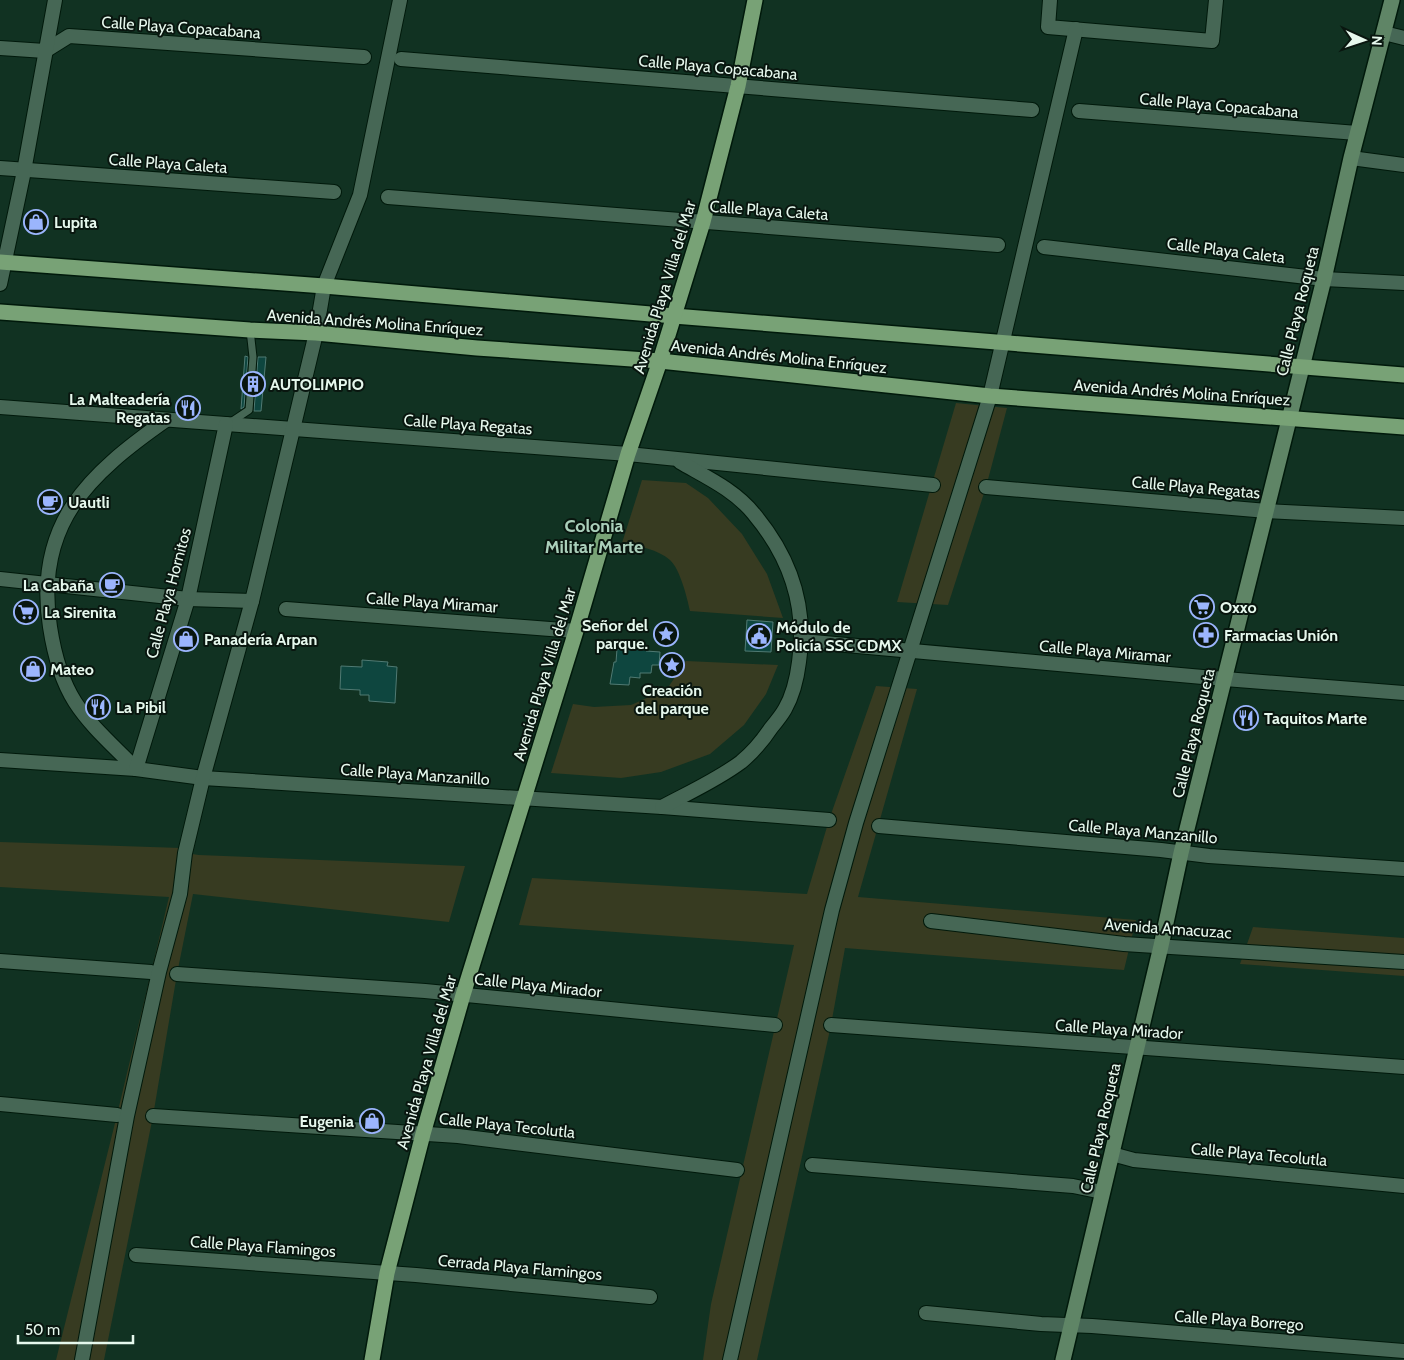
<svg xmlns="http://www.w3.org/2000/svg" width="1404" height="1360" viewBox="0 0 1404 1360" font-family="Cabin,sans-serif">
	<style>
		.green { fill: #373b21 }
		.building { fill: #0e463f; stroke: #507a73 }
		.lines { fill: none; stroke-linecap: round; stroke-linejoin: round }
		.lane-casing { stroke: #00190b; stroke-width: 9 }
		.street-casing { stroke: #00190b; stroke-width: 16 }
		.secondary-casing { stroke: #00190b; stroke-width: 18 }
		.primary-casing { stroke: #00190b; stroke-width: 18 }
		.lane { stroke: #466755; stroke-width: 7 }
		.street { stroke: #466755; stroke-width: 14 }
		.secondary { stroke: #5f8566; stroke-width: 15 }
		.primary { stroke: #78a276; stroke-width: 15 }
		.labels { text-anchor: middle; stroke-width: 4; stroke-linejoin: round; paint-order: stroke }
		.street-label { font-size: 16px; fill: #e6f8ed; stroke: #09160f }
		.poi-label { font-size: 16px; font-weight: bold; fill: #e6f8ed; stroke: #09160f; text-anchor: start }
		.neighbourhood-label { font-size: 18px; font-weight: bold; fill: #aacfba; stroke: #09160f }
	</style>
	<rect width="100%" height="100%" fill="#113222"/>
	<g class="green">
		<polygon points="956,403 1007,408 986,487 948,605 897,602"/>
		<path d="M642 480 686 483 708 498 742 534 767 574 783 618 690 611C687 597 680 569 670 560 658 549 637 546 622 543Z"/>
		<polygon points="686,661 778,665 766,694 744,725 710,754 661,772 621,778 551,773 573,704 594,707 631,705 667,689"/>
		<polygon points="876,686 917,689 858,897 1136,920 1124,970 845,948 831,1025 757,1360 703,1360 711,1304 794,945 519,925 532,878 807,894 829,820"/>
		<polygon points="0,842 181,848 185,853 199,855 465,866 449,922 193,894 177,974 153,1116 104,1360 56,1360 117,1115 169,897 0,887"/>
		<polygon points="1253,927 1404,938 1404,976 1240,964"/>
	</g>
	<g class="building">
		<polygon points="245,356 248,357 244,407 241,409"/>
		<polygon points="258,357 266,357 261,411 254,411"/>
		<polygon points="747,620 773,622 771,652 745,651"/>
		<polygon points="630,644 646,645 646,651 660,652 659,665 652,665 651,673 640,673 640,678 630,677 629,685 610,684 614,662 616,662 617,649 630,650"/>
		<polygon points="362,660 388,662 387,666 397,667 395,703 369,701 369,695 360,695 360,690 340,689 341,666 362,667"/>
	</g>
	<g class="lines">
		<defs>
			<polyline id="lane" points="231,422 249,410 253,357 250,330"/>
			<g id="street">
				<polyline points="1050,0 1048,27 1212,41 1216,0"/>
				<polyline points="1384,33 1404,38"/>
				<polyline points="0,48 45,51 69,36 364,57"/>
				<polyline points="401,59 1032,110"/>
				<polyline points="1079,111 1357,133"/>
				<polyline points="1351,158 1404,165"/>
				<polyline points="0,168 334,192"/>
				<polyline points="388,197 998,245"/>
				<polyline points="1044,247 1324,279 1404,283"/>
				<polyline points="0,284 24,171 55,0"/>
				<polyline points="0,407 628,454 933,485"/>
				<polyline points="986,487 1267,511 1404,518"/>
				<polyline points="0,579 188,599 252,601"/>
				<polyline points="286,609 576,631"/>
				<polyline points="802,641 1225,679 1404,693"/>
				<polyline points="0,760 136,769 203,778 662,807 829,820"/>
				<path d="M136 769C116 748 91 727 75 702 61 680 54 653 50 627 34 524 89 474 166 420"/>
				<polyline points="136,769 188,599 226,424"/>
				<path d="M662 807C688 793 717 780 741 762 752 753 763 740 771 728 776 722 781 716 785 709 793 695 797 678 799 662 807 607 790 557 754 514 735 490 706 477 680 462"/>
				<polyline points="879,826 1161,850 1209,856 1404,869"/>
				<polyline points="931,921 1124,944 1404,962"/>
				<polyline points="0,961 151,972"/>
				<polyline points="177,974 425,991 775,1025"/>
				<polyline points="831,1025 1404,1067"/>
				<polyline points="0,1104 117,1115"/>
				<polyline points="153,1116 458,1136 737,1170"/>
				<polyline points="1112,1154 1134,1160 1404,1186"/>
				<polyline points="812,1165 1073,1186 1102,1192"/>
				<polyline points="136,1255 416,1275 650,1297"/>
				<polyline points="926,1313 1041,1324 1092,1326 1404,1351"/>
				<polyline points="82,1360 127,1116 159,972 180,894 185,853 203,778 252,601 316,333 324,286 360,195 400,0"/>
				<polyline points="730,1360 832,910 856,823 990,396 1076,29"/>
			</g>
			<polyline id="secondary" points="1063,1360 1161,946 1181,853 1324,279 1351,158 1392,0"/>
			<g id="primary">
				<polyline points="0,262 324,286 674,316 1404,375"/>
				<polyline points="0,312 250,330 316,333 477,348 660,361 990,396 1404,427"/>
				<polyline points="372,1360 387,1273 423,1134 463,995 576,631 628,454 660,361 703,222 738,86 755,0"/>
			</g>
		</defs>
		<use href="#lane" class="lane-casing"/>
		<use href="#street" class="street-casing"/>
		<use href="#secondary" class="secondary-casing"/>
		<use href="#primary" class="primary-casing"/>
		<use href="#lane" class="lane"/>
		<use href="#street" class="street"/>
		<use href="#secondary" class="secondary"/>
		<use href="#primary" class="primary"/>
	</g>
	<defs>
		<symbol id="shop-ring" viewBox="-11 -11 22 22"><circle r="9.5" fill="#09160f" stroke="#9bb5fd" stroke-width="1.5"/><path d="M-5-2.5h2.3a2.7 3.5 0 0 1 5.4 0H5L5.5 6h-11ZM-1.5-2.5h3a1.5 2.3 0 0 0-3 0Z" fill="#9bb5fd"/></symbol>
		<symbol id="building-ring" viewBox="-11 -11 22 22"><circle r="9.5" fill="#09160f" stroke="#9bb5fd" stroke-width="1.5"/><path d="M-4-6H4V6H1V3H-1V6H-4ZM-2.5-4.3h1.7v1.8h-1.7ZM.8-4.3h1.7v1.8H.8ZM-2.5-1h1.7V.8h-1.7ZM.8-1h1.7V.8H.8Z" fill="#9bb5fd"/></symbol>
		<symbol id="restaurant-ring" viewBox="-11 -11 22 22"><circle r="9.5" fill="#09160f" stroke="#9bb5fd" stroke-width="1.5"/><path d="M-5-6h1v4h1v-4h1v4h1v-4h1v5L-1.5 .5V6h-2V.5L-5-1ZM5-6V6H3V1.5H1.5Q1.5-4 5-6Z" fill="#9bb5fd"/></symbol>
		<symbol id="cafe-ring" viewBox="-11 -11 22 22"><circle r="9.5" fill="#09160f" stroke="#9bb5fd" stroke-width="1.5"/><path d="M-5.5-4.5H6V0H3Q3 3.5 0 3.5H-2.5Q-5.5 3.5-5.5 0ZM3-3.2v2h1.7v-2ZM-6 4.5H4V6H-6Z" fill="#9bb5fd"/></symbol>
		<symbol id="supermarket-ring" viewBox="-11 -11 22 22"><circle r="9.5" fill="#09160f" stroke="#9bb5fd" stroke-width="1.5"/><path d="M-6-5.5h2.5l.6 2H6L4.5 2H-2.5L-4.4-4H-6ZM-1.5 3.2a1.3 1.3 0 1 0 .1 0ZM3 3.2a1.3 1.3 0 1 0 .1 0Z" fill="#9bb5fd"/></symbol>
		<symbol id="sight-ring" viewBox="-11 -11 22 22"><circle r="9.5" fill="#09160f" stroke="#9bb5fd" stroke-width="1.5"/><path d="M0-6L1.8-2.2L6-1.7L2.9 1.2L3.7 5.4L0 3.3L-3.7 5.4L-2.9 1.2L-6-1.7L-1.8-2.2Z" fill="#9bb5fd"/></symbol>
		<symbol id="pharmacy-ring" viewBox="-11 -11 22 22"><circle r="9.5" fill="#09160f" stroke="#9bb5fd" stroke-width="1.5"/><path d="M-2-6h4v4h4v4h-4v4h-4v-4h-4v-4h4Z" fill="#9bb5fd"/></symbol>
		<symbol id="civic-ring" viewBox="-11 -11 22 22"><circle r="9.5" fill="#09160f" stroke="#9bb5fd" stroke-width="1.5"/><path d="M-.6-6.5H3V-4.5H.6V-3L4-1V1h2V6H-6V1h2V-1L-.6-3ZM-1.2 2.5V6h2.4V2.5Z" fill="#9bb5fd"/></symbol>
	</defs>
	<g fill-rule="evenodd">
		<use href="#shop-ring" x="22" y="208" width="28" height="28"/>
		<use href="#building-ring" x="239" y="370" width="28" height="28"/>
		<use href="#restaurant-ring" x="174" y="394" width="28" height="28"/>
		<use href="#cafe-ring" x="36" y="488" width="28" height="28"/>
		<use href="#cafe-ring" x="98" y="571" width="28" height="28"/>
		<use href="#supermarket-ring" x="1188" y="593" width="28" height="28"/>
		<use href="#supermarket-ring" x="12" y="598" width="28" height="28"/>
		<use href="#sight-ring" x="652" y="620" width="28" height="28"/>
		<use href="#pharmacy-ring" x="1192" y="621" width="28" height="28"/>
		<use href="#civic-ring" x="745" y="622" width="28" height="28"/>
		<use href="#shop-ring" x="172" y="625" width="28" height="28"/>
		<use href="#sight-ring" x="658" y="651" width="28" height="28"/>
		<use href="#shop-ring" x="19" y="655" width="28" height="28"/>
		<use href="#restaurant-ring" x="84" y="693" width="28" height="28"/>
		<use href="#restaurant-ring" x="1232" y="704" width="28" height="28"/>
		<use href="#shop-ring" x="358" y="1107" width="28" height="28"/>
	</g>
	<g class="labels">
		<g class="street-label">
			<text transform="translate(181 27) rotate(4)" y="6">Calle Playa Copacabana</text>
			<text transform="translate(718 67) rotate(5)" y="6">Calle Playa Copacabana</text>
			<text transform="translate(1219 105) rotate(5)" y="6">Calle Playa Copacabana</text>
			<text transform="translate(168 163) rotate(4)" y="6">Calle Playa Caleta</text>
			<text transform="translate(769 210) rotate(4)" y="6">Calle Playa Caleta</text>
			<text transform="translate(1226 250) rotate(7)" y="6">Calle Playa Caleta</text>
			<text transform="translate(664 287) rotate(-73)" y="6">Avenida Playa Villa del Mar</text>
			<text transform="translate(1297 311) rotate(-76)" y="6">Calle Playa Roqueta</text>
			<text transform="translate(375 322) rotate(4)" y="6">Avenida Andrés Molina Enríquez</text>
			<text transform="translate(779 356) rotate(6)" y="6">Avenida Andrés Molina Enríquez</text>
			<text transform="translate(1182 392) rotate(4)" y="6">Avenida Andrés Molina Enríquez</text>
			<text transform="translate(468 424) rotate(4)" y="6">Calle Playa Regatas</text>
			<text transform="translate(1196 487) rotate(5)" y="6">Calle Playa Regatas</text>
			<text transform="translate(168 593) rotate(-75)" y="6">Calle Playa Hornitos</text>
			<text transform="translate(432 602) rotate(4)" y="6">Calle Playa Miramar</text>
			<text transform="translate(1105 651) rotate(5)" y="6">Calle Playa Miramar</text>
			<text transform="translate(544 674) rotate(-73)" y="6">Avenida Playa Villa del Mar</text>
			<text transform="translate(1193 733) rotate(-76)" y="6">Calle Playa Roqueta</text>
			<text transform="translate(415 774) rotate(4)" y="6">Calle Playa Manzanillo</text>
			<text transform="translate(1143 831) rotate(5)" y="6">Calle Playa Manzanillo</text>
			<text transform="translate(1168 928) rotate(4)" y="6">Avenida Amacuzac</text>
			<text transform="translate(538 985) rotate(6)" y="6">Calle Playa Mirador</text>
			<text transform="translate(1119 1029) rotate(4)" y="6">Calle Playa Mirador</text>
			<text transform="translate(426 1062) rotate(-74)" y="6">Avenida Playa Villa del Mar</text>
			<text transform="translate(507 1125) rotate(6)" y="6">Calle Playa Tecolutla</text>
			<text transform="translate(1100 1128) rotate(-77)" y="6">Calle Playa Roqueta</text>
			<text transform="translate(1259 1154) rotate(5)" y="6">Calle Playa Tecolutla</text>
			<text transform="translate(263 1246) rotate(4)" y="6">Calle Playa Flamingos</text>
			<text transform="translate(520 1267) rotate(5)" y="6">Cerrada Playa Flamingos</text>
			<text transform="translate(1239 1320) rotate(4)" y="6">Calle Playa Borrego</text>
		</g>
		<g class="poi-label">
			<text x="54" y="228">Lupita</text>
			<text x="270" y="390">AUTOLIMPIO</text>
			<text x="170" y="405" text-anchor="end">La Malteadería<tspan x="170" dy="18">Regatas</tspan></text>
			<text x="68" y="508">Uautli</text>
			<text x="94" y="591" text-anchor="end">La Cabaña</text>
			<text x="1220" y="613">Oxxo</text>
			<text x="44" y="618">La Sirenita</text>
			<text x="648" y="631" text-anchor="end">Señor del<tspan x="648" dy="18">parque.</tspan></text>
			<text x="776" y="633">Módulo de<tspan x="776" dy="18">Policía SSC CDMX</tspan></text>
			<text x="1224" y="641">Farmacias Unión</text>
			<text x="204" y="645">Panadería Arpan</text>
			<text x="50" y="675">Mateo</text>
			<text x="672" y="696" text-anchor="middle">Creación<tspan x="672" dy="18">del parque</tspan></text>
			<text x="116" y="713">La Pibil</text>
			<text x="1264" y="724">Taquitos Marte</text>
			<text x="354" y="1127" text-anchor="end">Eugenia</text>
		</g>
		<g class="neighbourhood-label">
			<text x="594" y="532">Colonia<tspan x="594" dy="21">Militar Marte</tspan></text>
		</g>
	</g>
	<g transform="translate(1364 40) rotate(93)" stroke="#09160f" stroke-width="4" paint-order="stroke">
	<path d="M0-4L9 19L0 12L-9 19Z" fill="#e6f8ed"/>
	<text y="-8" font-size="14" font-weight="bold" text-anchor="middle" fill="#e6f8ed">N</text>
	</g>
	<path d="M18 1335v8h115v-8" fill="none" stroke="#e6f8ed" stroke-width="2.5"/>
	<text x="25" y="1335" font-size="15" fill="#e6f8ed" stroke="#09160f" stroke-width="4" paint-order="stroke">50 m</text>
</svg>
